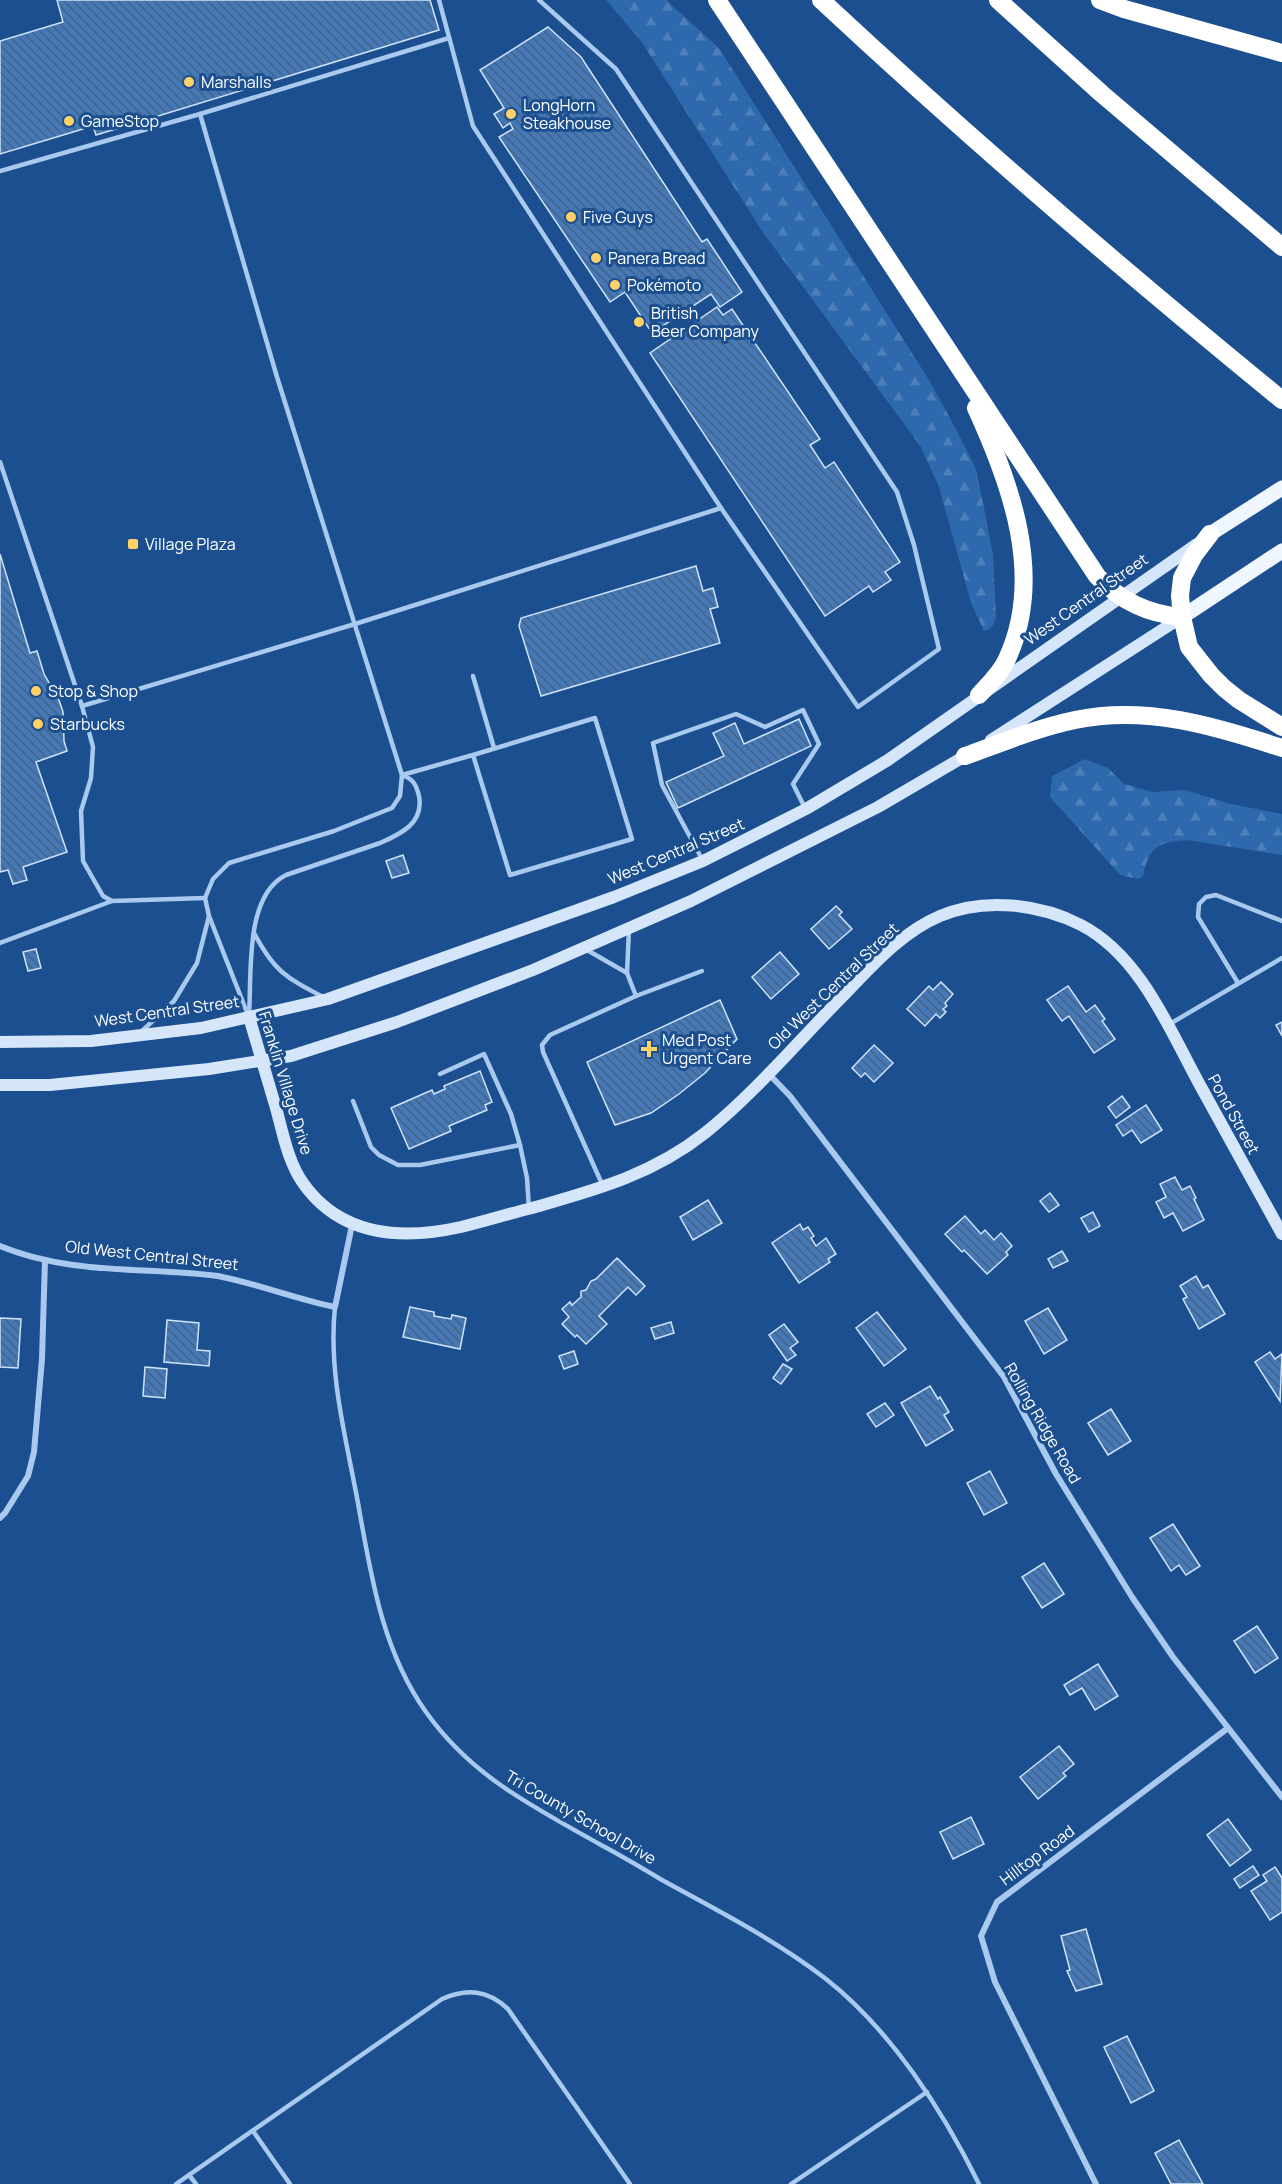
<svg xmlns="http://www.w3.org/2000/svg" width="1282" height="2184" viewBox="0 0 1282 2184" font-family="Manrope,sans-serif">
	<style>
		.forest { fill: url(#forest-firs) }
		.building { fill: url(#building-back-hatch); stroke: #cfe3fa; stroke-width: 1.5 }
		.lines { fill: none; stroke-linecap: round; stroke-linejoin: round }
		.service { stroke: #a9c9ee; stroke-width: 4.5 }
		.minor { stroke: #a9c9ee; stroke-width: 6 }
		.secondary { stroke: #d6e6fa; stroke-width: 12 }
		.primary { stroke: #f0f6ff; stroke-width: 15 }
		.motorway { stroke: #fff; stroke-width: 18 }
		.poi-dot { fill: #ffd166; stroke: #1b4f8f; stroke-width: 2 }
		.labels { text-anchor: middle; stroke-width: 6; stroke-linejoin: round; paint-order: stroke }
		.poi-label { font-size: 16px; fill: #fff; stroke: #1b4f8f; text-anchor: start }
		.street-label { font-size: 16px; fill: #fff; stroke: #1b4f8f }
	</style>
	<defs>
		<pattern id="forest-firs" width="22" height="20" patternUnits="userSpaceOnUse" patternTransform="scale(1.5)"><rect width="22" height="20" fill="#2e69ad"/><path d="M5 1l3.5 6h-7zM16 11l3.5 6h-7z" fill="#4d80b9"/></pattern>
		<pattern id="building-back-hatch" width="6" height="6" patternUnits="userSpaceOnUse" patternTransform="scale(1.5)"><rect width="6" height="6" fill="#4478b7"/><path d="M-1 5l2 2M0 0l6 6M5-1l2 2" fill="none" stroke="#486282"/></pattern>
	</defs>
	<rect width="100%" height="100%" fill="#1b4f8f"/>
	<g class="forest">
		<path d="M606 0H666L719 48 929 380 957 431 976 469 984 508 993 555 996 617C994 625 992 629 984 631L971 603 939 487 921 447 762 231 641 41Z"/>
		<path d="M1085 759 1108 768 1124 784 1153 792 1185 790 1231 804 1282 814V855L1187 840C1158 842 1149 847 1143 876L1138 879 1120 875 1050 797 1052 776Z"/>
	</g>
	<g class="building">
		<polygon points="57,0 430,0 439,30 96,135 93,126 0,154 0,41 63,22"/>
		<polygon points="548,27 581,57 702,242 707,239 742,292 720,307 711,294 652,333 625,292 610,302 499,137 513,129 510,123 503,128 494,114 504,108 480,70"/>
		<polygon points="717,307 723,315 732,309 820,439 810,445 825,468 834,462 900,562 885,572 891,580 873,592 869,586 825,616 650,353"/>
		<polygon points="0,554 30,653 37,651 44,674 59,700 63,712 64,741 67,751 36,762 67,852 23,867 27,880 13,884 8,870 0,872"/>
		<polygon points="696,566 703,591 713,588 718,607 710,609 720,643 541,696 519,626 521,618"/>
		<polygon points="799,719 811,746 678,808 666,782 724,756 713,733 735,723 744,744"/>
		<polygon points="403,855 409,873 392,878 386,861"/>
		<polygon points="836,906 842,912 839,915 852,929 829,949 811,929"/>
		<polygon points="36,949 41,968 28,971 23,952"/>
		<polygon points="780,952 799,974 771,999 752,977"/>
		<polygon points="941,982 953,994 945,1003 947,1006 943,1009 946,1012 940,1018 936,1014 925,1026 907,1009 929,986 933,990"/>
		<polygon points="1068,986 1086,1012 1095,1005 1105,1019 1102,1021 1115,1039 1094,1053 1069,1016 1062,1021 1047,1000"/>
		<polygon points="720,1000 737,1039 705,1073 679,1094 651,1113 615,1125 587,1062"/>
		<polygon points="1282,1022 1282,1036 1276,1025"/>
		<polygon points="874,1045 893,1063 874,1082 865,1073 861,1077 852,1068"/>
		<polygon points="480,1071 492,1102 485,1105 487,1110 449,1126 451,1131 409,1149 391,1108 432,1090 434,1094 445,1089 444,1086"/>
		<polygon points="1122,1096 1130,1107 1116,1118 1108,1107"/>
		<polygon points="1146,1105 1162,1130 1141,1143 1132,1130 1123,1136 1116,1125"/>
		<polygon points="1175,1177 1182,1190 1190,1186 1196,1198 1194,1199 1204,1220 1183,1231 1173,1213 1164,1218 1156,1202 1166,1197 1160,1184"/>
		<polygon points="1050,1193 1059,1205 1049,1212 1040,1201"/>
		<polygon points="708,1200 722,1223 693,1240 680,1217"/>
		<polygon points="1093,1212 1100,1226 1089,1232 1081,1218"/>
		<polygon points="965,1216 981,1234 985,1230 994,1240 1001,1233 1012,1246 1006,1252 1008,1255 987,1274 964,1250 962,1252 945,1234"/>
		<polygon points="800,1224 803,1230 808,1227 814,1236 811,1238 816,1246 826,1238 836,1254 828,1259 830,1262 799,1283 772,1243"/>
		<polygon points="1062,1251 1068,1261 1053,1268 1048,1259"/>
		<polygon points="617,1258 645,1286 636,1295 628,1287 599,1316 607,1324 586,1344 577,1335 575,1337 562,1324 569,1317 562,1309 570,1302 572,1305 581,1297 581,1291 586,1290 591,1281 596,1279"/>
		<polygon points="1196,1276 1203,1288 1208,1285 1225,1314 1199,1329 1183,1299 1187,1297 1180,1286"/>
		<polygon points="410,1307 434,1312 434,1316 451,1319 452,1315 466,1318 460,1349 403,1337"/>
		<polygon points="1048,1308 1067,1340 1044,1354 1025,1321"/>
		<polygon points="877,1312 906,1349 884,1366 856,1328"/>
		<polygon points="0,1318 21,1319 18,1368 0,1367"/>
		<polygon points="167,1320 199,1323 197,1350 210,1351 209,1366 164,1362"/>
		<polygon points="671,1322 674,1333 655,1339 651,1328"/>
		<polygon points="784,1324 798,1342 790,1348 796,1355 787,1361 769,1335"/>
		<polygon points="574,1351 578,1364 564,1369 559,1356"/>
		<polygon points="1270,1352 1275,1359 1282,1354 1280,1401 1255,1362"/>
		<polygon points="783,1364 792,1369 781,1384 773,1378"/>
		<polygon points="145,1367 167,1369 165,1398 143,1396"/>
		<polygon points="930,1386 938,1399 940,1397 949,1412 944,1415 953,1430 926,1446 901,1403"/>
		<polygon points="885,1403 894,1415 876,1427 867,1414"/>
		<polygon points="1111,1409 1131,1441 1108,1455 1088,1423"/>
		<polygon points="990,1471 1007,1503 984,1515 967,1483"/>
		<polygon points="1173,1524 1200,1566 1186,1575 1179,1565 1171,1571 1150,1538"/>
		<polygon points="1044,1563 1064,1594 1042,1608 1022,1577"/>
		<polygon points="1257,1626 1278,1658 1255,1673 1234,1641"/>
		<polygon points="1098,1664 1118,1696 1095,1710 1082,1688 1070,1695 1064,1685"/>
		<polygon points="1059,1746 1074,1764 1063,1773 1066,1776 1038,1799 1020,1777"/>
		<polygon points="971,1817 984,1844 953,1859 940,1832"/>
		<polygon points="1228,1819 1251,1850 1230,1866 1207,1835"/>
		<polygon points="1253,1866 1259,1875 1240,1888 1234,1879"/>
		<polygon points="1275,1867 1282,1878 1282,1912 1270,1920 1251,1891 1267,1881 1263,1875"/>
		<polygon points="1086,1929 1102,1984 1076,1991 1067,1971 1070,1970 1061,1936"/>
		<polygon points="1127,2036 1154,2091 1131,2103 1104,2047"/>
		<polygon points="1179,2140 1203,2184 1171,2184 1155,2153"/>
	</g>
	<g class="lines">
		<g class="service">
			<polyline points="439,0 473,126 721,508 858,707 939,649 914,545 897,492 616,69 539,0"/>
			<polyline points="200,114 277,377 402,775 400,796 392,808 334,831 229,863 213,879 205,898"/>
			<polyline points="0,171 200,114 449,38"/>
			<polyline points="0,462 82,706 93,747 91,778 81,811 83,861 103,896 112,901 205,898"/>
			<polyline points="473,676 494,748"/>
			<polyline points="82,706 355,624 721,508"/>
			<polyline points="402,775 473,755 510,875 632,839 595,718 473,755"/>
			<polyline points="702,859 662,785 653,743 736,714 765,727 803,710 819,744 793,784 805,808"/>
			<polyline points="205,898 209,916 248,1015"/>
			<path d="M254 933C274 971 285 977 323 997"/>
			<polyline points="0,943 112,901"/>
			<polyline points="587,950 627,973 629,929"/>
			<polyline points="1238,983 1198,917 1199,904 1206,897 1216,895 1282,921"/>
			<polyline points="636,996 702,971"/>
			<path d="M249 1014C252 974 244 896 286 875L380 843C401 834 424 823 419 796 416 784 413 779 402 775"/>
			<polyline points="1168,1025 1282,958"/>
			<polyline points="141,1032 174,1001 197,963 209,916"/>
			<polyline points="440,1074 484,1054 511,1114 520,1145"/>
			<polyline points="353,1101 371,1147 379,1155 398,1165 420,1165 520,1145 527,1178 529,1209"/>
			<polyline points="602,1184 543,1052 542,1045 550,1035 636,996 627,973"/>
			<path d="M335 1307C328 1373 346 1438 358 1503 371 1576 382 1650 426 1712 472 1777 534 1807 601 1845 622 1856 642 1868 662 1880 718 1911 776 1940 826 1979 891 2030 943 2111 979 2184"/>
			<polyline points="253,2131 290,2184"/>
			<polyline points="189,2175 196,2184"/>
			<path d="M176 2184 442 1999C467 1988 488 1990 508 2009L630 2184"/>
			<polyline points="791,2184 927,2092"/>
		</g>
		<g class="minor">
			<polyline points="768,1073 790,1096 1004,1377 1056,1474 1132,1597 1173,1657 1282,1797"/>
			<path d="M0 1246C69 1275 146 1267 218 1276 258 1284 296 1299 335 1307L352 1225"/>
			<polyline points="0,1518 5,1513 28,1476 34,1452 42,1359 45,1260"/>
			<polyline points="1096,2184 995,1982 981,1936 997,1902 1228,1728"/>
		</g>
		<g class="secondary">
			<polyline points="991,740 1182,617"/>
			<path d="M249 1017C258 1048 267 1078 276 1108 283 1133 288 1162 303 1183 341 1237 403 1240 461 1227 485 1221 508 1214 532 1208 595 1190 652 1175 705 1133 754 1094 800 1039 845 994 873 965 902 932 940 916 984 897 1040 904 1081 925 1141 956 1170 1031 1201 1087 1228 1136 1255 1185 1282 1234"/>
			<polyline points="0,1042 91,1041 201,1028 328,999 614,897 703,861 806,809 888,760 1197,544"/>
			<polyline points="0,1085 50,1085 209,1069 291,1056 397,1022 533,970 691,901 878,807 972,752"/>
		</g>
		<g class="primary">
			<polyline points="1210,534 1282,488"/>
			<polyline points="1182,617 1282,551"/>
		</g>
		<g class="motorway">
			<path d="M717 0 1097 576C1120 601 1147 614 1182 617"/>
			<path d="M821 0C970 139 1124 271 1282 400"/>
			<polyline points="998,0 1102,94 1282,247"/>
			<polyline points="1100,0 1124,9 1282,53"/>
			<path d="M976 408C1011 484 1045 577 1007 659 1001 673 989 684 979 695"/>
			<polyline points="1210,534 1194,555 1182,578 1180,596 1182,617 1189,647 1211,675 1224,688 1239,700 1282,727"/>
			<path d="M965 756C1001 743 1037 728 1075 720 1146 705 1215 726 1282 748"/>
		</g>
	</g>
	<g class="poi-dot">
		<circle cx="189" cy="82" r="6"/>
		<circle cx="511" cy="114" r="6"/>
		<circle cx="69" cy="121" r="6"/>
		<circle cx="571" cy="217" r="6"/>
		<circle cx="596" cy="258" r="6"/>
		<circle cx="615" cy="285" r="6"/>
		<circle cx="639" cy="322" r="6"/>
		<rect x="127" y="538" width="12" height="12" rx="3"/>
		<circle cx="36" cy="691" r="6"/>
		<circle cx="38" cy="724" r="6"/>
		<path d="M646 1040h6v6h6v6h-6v6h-6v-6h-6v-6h6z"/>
	</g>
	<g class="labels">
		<g class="poi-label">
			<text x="201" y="88">Marshalls</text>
			<text x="523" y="111">LongHorn<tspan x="523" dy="18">Steakhouse</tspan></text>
			<text x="81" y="127">GameStop</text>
			<text x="583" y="223">Five Guys</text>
			<text x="608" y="264">Panera Bread</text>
			<text x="627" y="291">Pokémoto</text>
			<text x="651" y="319">British<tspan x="651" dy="18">Beer Company</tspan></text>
			<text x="145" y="550">Village Plaza</text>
			<text x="48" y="697">Stop &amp; Shop</text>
			<text x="50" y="730">Starbucks</text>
			<text x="662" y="1046">Med Post<tspan x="662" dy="18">Urgent Care</tspan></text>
		</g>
		<g class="street-label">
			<text transform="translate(1086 599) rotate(-35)" y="6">West Central Street</text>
			<text transform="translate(676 851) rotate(-23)" y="6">West Central Street</text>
			<text transform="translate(833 986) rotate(-44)" y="6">Old West Central Street</text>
			<text transform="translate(167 1011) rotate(-8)" y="6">West Central Street</text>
			<text transform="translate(286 1083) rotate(73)" y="6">Franklin Village Drive</text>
			<text transform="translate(1234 1114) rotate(61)" y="6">Pond Street</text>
			<text transform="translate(152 1255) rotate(6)" y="6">Old West Central Street</text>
			<text transform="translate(1043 1423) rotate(60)" y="6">Rolling Ridge Road</text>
			<text transform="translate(581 1817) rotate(30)" y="6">Tri County School Drive</text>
			<text transform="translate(1037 1855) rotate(-37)" y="6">Hilltop Road</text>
		</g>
	</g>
</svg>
